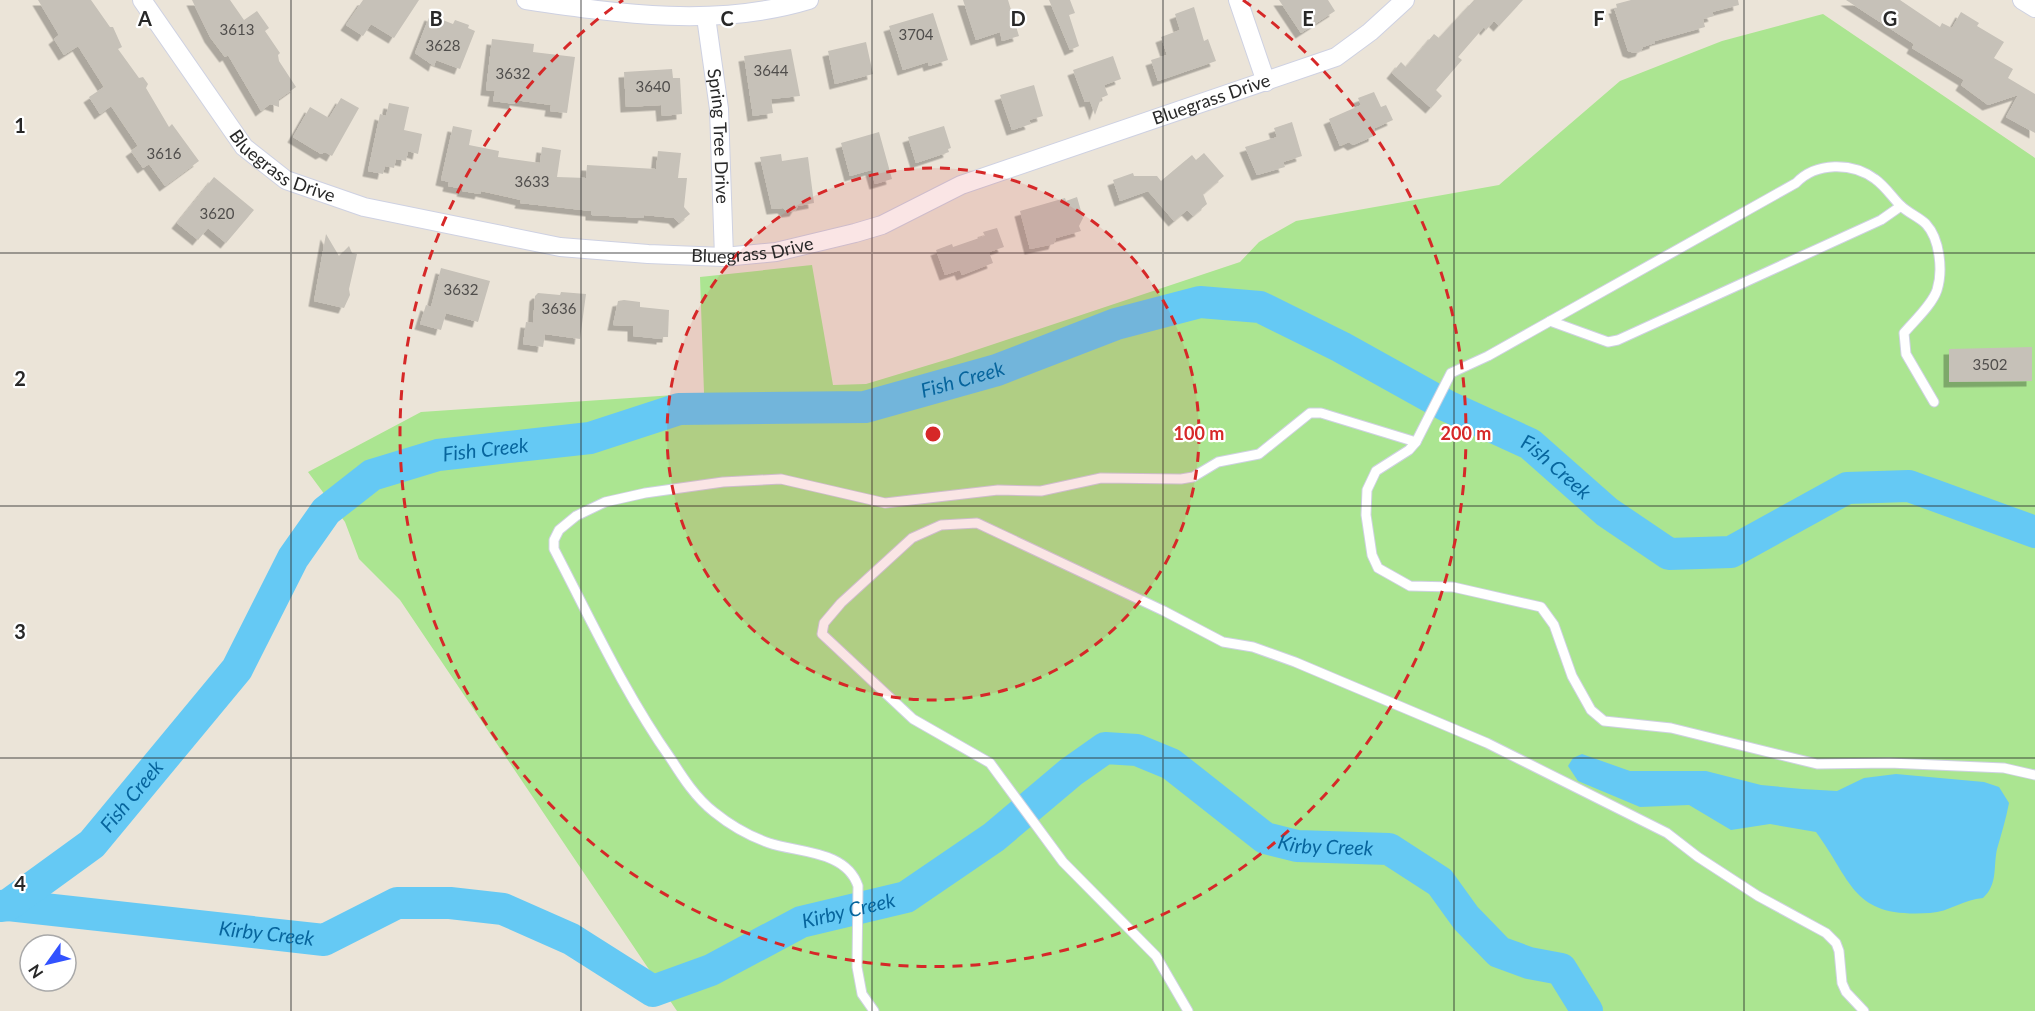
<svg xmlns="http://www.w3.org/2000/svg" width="2035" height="1011" viewBox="0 0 2035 1011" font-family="Lato,sans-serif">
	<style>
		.green { fill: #abe591 }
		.water { fill: #65c9f4 }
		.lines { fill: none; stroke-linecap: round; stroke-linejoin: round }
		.river { stroke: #65c9f4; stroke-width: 32 }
		.building { fill: #c6c1b8; filter: url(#shadow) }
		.service-casing { stroke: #ced1e2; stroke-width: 11 }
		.minor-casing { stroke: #ced1e2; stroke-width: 20 }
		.service { stroke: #fff; stroke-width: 9 }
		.minor { stroke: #fff; stroke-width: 18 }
		.grid { fill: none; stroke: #282828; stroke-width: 1.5; stroke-opacity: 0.55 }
		.ring { fill: none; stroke: #d62828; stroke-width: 3; stroke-dasharray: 10 8 }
		.labels { text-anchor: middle; stroke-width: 4.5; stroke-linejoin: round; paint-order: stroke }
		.number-label { font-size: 15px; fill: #504e4c }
		.street-label { font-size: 18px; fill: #282828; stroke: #fff }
		.water-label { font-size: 20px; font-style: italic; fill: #07659d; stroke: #fff }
		.grid-label { font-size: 20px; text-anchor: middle; font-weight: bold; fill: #282828; stroke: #fff; stroke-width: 4.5; stroke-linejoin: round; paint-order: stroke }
		.centre { fill: #d62828; stroke: #fff; stroke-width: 3 }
		.ring-label { font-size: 18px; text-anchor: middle; font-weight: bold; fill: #d62828; stroke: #fff; stroke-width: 4.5; stroke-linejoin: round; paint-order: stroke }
	</style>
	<defs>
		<filter id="shadow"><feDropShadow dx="-5.5" dy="5.5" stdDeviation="0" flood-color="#0004"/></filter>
	</defs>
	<rect width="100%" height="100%" fill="#ebe4d8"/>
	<polygon class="green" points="1823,14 2035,158 2035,1011 677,1011 400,600 359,559 345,522 308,472 421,412 704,393 700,277 812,265 833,385 866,384 952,358 1240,262 1259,242 1296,221 1499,185 1620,81 1722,41"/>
	<path class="water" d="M1582 754 1630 771H1706L1761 785 1802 789 1837 791 1864 778 1896 774 1984 782 1999 787 2009 803C2006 819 2001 835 1997 849 1993 868 1998 884 1983 898 1964 899 1949 912 1930 913 1852 918 1854 884 1816 832L1770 824 1731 830 1689 805 1640 807 1578 781 1568 766 1573 758Z"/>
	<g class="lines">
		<g class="river">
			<path id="s1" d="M8 905 324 940 397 903H450L503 909 571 939 653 991 711 970 801 922 906 897 994 837 1071 772 1105 748 1137 750 1171 764 1265 838 1297 846 1389 849 1440 882 1466 918 1499 952 1529 963 1561 969 1587 1011"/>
			<path id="s2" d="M0 906 8 905 92 844 237 669 293 558 326 511 372 475 438 455 590 438 679 409 865 407 997 370 1116 324 1200 302 1260 307 1341 347 1447 406 1530 444 1607 512 1669 554 1731 552 1847 488 1909 486 2035 532"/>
		</g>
	</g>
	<g class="building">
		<polygon points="38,0 91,0 110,27 113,27 122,47 118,49 139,78 143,77 148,84 146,88 169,127 172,124 199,161 165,186 149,164 143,168 131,151 138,146 111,106 100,114 89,97 104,87 78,46 64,55 54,39 59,35"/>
		<polygon points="192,0 230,0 244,20 257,11 269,28 265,31 280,53 278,55 279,61 296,87 279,99 279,107 270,104 261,111 228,55 225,57 210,37"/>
		<polygon points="363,0 419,0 394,38 371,24 363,36 346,25"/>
		<polygon points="963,0 1008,0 1019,36 1002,41 1000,32 976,40"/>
		<polygon points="1049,0 1070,0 1075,13 1069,15 1079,46 1070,50"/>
		<polygon points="1279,0 1328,0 1335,11 1301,33"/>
		<polygon points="1474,0 1523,0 1499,26 1494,21 1486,30 1484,27 1458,57 1462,60 1436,90 1442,96 1431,108 1392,73 1401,62 1406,67 1434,34 1439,38"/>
		<polygon points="1631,0 1738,0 1739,5 1712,12 1714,16 1703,19 1705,27 1655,41 1655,43 1643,47 1641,51 1634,53 1628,51 1614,8 1617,8 1616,4"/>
		<polygon points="1846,0 1900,0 1940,27 1942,23 1952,28 1961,12 1979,23 1977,26 2004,42 1994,58 2013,69 2008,78 2035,94 2035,133 2006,117 2018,95 1988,105 1961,85 1964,80 1912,48 1914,44"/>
		<polygon points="1194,7 1204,41 1208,39 1216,61 1158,81 1151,60 1167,55 1161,37 1180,30 1175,14"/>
		<polygon points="933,13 948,60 929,66 928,62 903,70 889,26"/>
		<polygon points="430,15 453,24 455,20 469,25 468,28 475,31 460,69 436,60 434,66 415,53"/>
		<polygon points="492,39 534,44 533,52 575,57 567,113 550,111 551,105 515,100 515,104 493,101 495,91 486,90"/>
		<polygon points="866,42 873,74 835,84 828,51"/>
		<polygon points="791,49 800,96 771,99 773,113 753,116 744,56"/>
		<polygon points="1113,56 1121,79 1104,85 1108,95 1101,98 1095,115 1090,101 1085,102 1073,70"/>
		<polygon points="672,69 673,78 680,78 682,114 662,116 661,105 626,107 624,72"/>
		<polygon points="1034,85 1043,116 1029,120 1031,124 1012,130 1000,95"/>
		<polygon points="1374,92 1381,107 1386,105 1393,120 1375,128 1374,136 1353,145 1349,142 1340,146 1329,119 1361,105 1358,98"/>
		<polygon points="341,98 359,108 332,156 325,152 321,154 293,137 310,107 329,118"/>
		<polygon points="389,103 409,107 404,130 422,134 418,154 408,151 406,161 396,159 394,168 385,166 383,174 368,171 380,114 386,116"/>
		<polygon points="1292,122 1302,156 1283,162 1285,167 1257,175 1245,147 1277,137 1274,128"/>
		<polygon points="453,126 472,130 469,145 499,151 498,157 540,163 542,147 561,150 557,177 586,178 587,165 656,169 658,151 681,153 678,178 687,178 684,207 690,214 679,223 674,218 644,215 643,218 591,215 591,211 520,203 521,200 481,191 480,194 462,191 463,189 448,186 449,182 441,180"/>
		<polygon points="944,126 951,148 948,149 949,152 916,163 908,137"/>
		<polygon points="879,132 892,179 875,184 871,170 850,176 841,143"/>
		<polygon points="1204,153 1224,176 1203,194 1207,204 1193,216 1187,210 1174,221 1148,191 1120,201 1113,180 1133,173 1134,176 1157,176 1161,181 1192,155 1196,160"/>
		<polygon points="781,154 782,161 808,157 814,203 798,206 795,211 787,212 783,208 772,209 760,157"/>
		<polygon points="214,177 254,210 226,243 208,228 198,240 177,223"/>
		<polygon points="1077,197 1083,218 1079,226 1081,231 1056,238 1054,244 1030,249 1020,211 1065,198 1066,201"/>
		<polygon points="997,228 1004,247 989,252 993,263 962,275 960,270 945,275 936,250 952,244 953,247 985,236 983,232"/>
		<polygon points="326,234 339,256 349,246 352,253 357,254 349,289 350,295 344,308 314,301"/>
		<polygon points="441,268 490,281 478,322 446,313 441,330 420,324 426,305 431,307"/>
		<polygon points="561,292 586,294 580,339 545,334 543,347 523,344 526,322 533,323 535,296 538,293 560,295"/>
		<polygon points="624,300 640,302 640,307 669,310 668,337 662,337 662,339 633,336 633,326 613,325 618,301"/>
		<polygon points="2032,347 2032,381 1949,382 1949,349"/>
	</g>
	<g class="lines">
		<defs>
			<g id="service">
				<polyline points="1550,321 1608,342 1618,340 1881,220 1901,206"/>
				<path d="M1934 402 1906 354 1904 333C1914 321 1932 305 1937 290 1943 271 1940 239 1926 224 1919 217 1908 213 1900 205 1892 197 1885 186 1875 179 1852 162 1816 162 1796 183L1488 356 1451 373 1416 442 1409 450 1376 471 1367 490 1366 515 1372 555 1378 568 1410 586 1453 587 1541 607 1554 625 1572 676 1591 710 1604 721 1671 728 1817 764 1889 763 2004 768 2035 775"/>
				<path d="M874 1011 862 994 857 967 858 886C846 850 798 853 769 843 749 836 730 825 714 812 696 798 683 778 671 759 625 694 591 620 554 549V540L559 530 576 516 605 502 645 493 723 482 781 479 885 503 998 490 1041 491 1101 478 1181 479 1193 477 1218 462 1259 454 1310 413H1321L1416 442"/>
				<polyline points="1188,1011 1156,956 1063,862 990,763 913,719 822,634 824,623 841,603 912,538 941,525 977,523 1164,611 1223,642 1253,647 1295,662 1487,743 1667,833 1698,857 1758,896 1826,933 1836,943 1839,951 1842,983 1846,992 1864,1011"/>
			</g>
			<g id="minor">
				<path id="s3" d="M142 0 244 147 286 180 364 207 560 247 648 254 724 257 776 252 855 233 882 225 961 185 1336 57 1370 32 1405 0"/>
				<path d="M526 0C620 14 717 28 809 0"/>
				<polyline points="1238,0 1266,82"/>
				<polyline points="2022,0 2035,8"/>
				<path id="s4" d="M706 17 719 109 724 257"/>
			</g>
		</defs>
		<use href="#service" class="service-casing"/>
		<use href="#minor" class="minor-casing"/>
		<use href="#service" class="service"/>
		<use href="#minor" class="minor"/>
	</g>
	<path class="grid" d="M291 0V1011M581 0V1011M872 0V1011M1163 0V1011M1454 0V1011M1744 0V1011M0 253H2035M0 506H2035M0 758H2035"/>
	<circle cx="933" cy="434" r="266" fill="#d62828" fill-opacity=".12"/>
	<g class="ring">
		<circle cx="933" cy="434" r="266"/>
		<path d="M1243 0A533 533 0 1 1 623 0"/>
	</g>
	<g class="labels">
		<g class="number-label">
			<text x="237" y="35">3613</text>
			<text x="916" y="40">3704</text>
			<text x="443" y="51">3628</text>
			<text x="771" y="76">3644</text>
			<text x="513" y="79">3632</text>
			<text x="653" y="92">3640</text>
			<text x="164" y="159">3616</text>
			<text x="532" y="187">3633</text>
			<text x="217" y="219">3620</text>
			<text x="461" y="295">3632</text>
			<text x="559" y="314">3636</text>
			<text x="1990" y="370">3502</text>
		</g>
		<g class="street-label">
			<text dy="6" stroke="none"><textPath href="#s3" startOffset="1194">Bluegrass Drive</textPath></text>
			<text dy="6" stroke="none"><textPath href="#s4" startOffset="120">Spring Tree Drive</textPath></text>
			<text dy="6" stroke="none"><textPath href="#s3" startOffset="222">Bluegrass Drive</textPath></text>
			<text dy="6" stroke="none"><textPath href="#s3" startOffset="708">Bluegrass Drive</textPath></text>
		</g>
		<g class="water-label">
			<text dy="7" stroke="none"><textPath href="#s2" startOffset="1182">Fish Creek</textPath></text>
			<text dy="7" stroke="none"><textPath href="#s2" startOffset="696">Fish Creek</textPath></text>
			<text dy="7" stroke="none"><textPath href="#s2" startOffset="1830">Fish Creek</textPath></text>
			<text dy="7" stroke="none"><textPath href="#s2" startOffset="174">Fish Creek</textPath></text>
			<text dy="7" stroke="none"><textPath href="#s1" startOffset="1448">Kirby Creek</textPath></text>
			<text dy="7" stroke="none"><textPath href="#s1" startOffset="890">Kirby Creek</textPath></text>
			<text dy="7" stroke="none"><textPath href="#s1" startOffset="260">Kirby Creek</textPath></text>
		</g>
	</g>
	<g class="grid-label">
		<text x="145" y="26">A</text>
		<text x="436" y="26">B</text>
		<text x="727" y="26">C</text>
		<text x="1018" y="26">D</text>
		<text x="1308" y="26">E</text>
		<text x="1599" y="26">F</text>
		<text x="1890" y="26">G</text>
		<text x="20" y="133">1</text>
		<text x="20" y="386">2</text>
		<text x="20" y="639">3</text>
		<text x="20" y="891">4</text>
	</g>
	<circle cx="933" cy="434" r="9" class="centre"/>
	<g class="ring-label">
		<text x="1199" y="440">100 m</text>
		<text x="1466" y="440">200 m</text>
	</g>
	<g transform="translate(48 963) rotate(236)"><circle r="28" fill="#ffffff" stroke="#a9a9a9" stroke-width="1.5"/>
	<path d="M0-4.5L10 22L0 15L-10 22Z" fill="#3252ff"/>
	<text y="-9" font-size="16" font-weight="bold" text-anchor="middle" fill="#282828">N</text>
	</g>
</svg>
